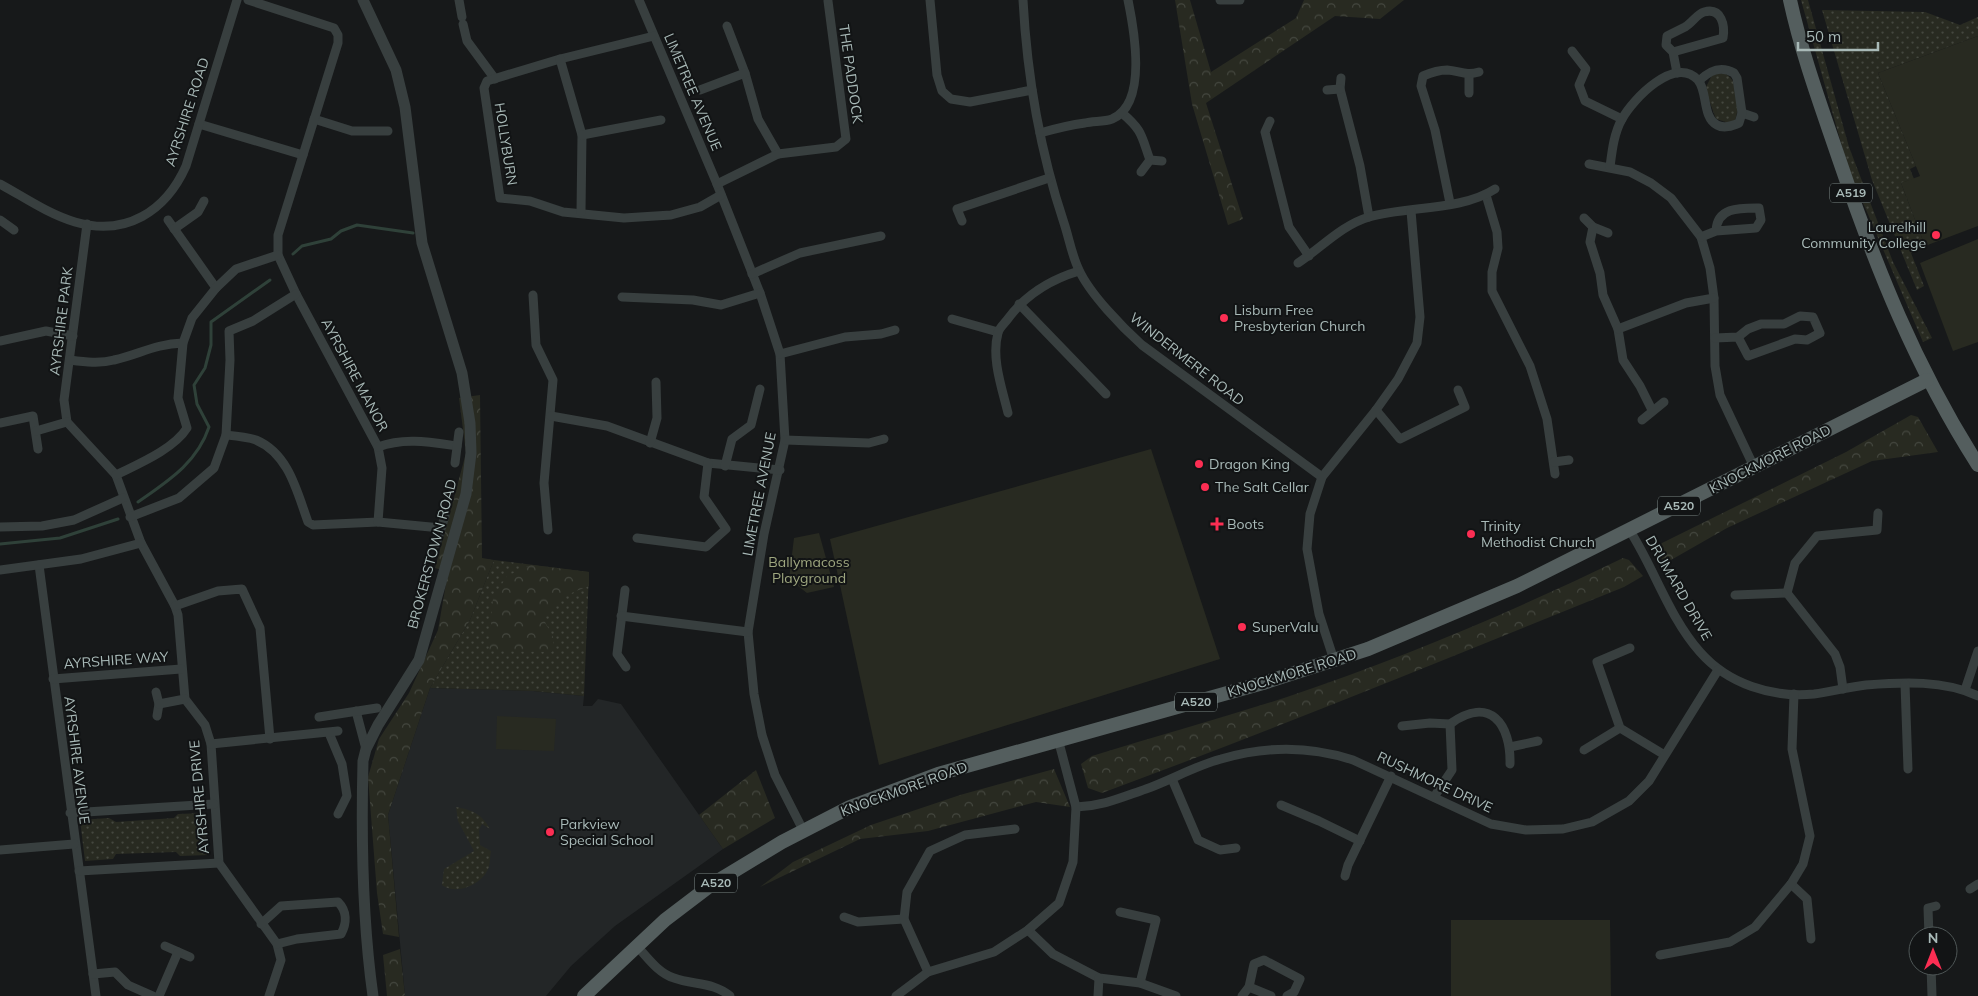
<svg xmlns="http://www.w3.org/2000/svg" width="1978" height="996" viewBox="0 0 1978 996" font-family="Mulish,sans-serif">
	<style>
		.built { fill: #232627 }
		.grass { fill: url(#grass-dots) }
		.forest { fill: url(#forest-crowns) }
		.green { fill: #282a21 }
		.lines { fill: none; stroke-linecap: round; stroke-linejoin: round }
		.stream { stroke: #2f4139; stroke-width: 3 }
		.minor { stroke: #383f3f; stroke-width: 9 }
		.tertiary { stroke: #383f3f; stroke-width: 11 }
		.primary { stroke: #545e5e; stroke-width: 14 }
		.poi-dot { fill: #fc2e53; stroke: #121415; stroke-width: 2 }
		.labels { text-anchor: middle; stroke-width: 4; stroke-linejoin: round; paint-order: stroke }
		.shield { fill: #121415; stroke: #7c8887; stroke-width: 1 }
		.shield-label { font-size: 12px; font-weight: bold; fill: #a9bab8 }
		.street-label { font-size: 14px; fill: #a9bab8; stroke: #121415 }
		.poi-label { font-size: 14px; fill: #a9bab8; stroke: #121415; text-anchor: start }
		.park-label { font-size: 14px; fill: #9ea67f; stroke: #121415 }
	</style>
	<defs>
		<pattern id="grass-dots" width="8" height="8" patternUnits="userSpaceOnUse" patternTransform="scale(1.25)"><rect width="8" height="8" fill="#282a21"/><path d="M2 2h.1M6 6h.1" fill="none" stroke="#44473f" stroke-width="1.8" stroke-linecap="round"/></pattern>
		<pattern id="forest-crowns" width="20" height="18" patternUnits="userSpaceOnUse" patternTransform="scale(1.25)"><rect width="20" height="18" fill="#282a21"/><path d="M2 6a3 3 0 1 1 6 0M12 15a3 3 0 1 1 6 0" fill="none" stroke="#44473f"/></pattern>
	</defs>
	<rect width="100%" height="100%" fill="#17191a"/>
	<polygon class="built" points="430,688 533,691 584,696 583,706 592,706 598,699 621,704 723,849 615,926 571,966 546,996 405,996 388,815"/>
	<g class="grass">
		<polygon points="1801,0 1808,0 1849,147 1893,262 1932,338 1923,342 1848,168"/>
		<polygon points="1822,10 1925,12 1960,25 1978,17 1978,36 1878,73 1916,166 1910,169 1914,179 1901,183 1925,246 1911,253 1924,286 1917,290 1872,180"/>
		<path d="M1718 73 1726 74C1739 82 1740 107 1735 120L1729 123 1716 119 1705 89 1712 75Z"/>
		<polygon points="494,560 589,572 584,696 533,691 430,688 470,620"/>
		<path d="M456 807C472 810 482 814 490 829L482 824 479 830 480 845 491 851C490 856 490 863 489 867 483 884 457 896 442 885L444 869 474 851 458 821Z"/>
		<polygon points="204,813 208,855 180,856 176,852 116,854 113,859 85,861 80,820 109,818 116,822 174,818 178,814"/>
	</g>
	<g class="forest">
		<polygon points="1175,0 1190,0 1211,72 1296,18 1304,0 1404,0 1380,19 1335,16 1206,103 1243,219 1228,225 1192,104"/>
		<polygon points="480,395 482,558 494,560 470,620 430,688 388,815 399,937 383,934 377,893 368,777 379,739 409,693 438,630 448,572 435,568 466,453 459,398"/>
		<polygon points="1911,415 1918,417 1938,452 1872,461 1727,528 1664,564 1657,548 1662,543 1846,452"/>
		<path d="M1623 558 1629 560 1643 576 1624 587C1451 657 1278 728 1102 793L1088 788 1081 764 1092 756C1157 736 1223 718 1287 697 1402 658 1514 611 1623 558Z"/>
		<path d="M531 565 589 572V586C569 594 551 599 544 620L554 639 552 652 489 651 493 598 507 576Z"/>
		<polygon points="1054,769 1070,807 1036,802 928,831 860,839 760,887 793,862 871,825 960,795"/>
		<polygon points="756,770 775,818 723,849 699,815"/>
		<polygon points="400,949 405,996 387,996 383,955"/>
	</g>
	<g class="green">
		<polygon points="1978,36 1978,226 1925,246 1901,183 1920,176 1878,73"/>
		<polygon points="1978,239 1978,342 1953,351 1920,263"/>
		<polygon points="1151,449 1220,659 879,765 830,539"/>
		<polygon points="819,533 834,587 807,593 789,579 794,538"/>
		<polygon points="497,716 556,719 554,751 496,749"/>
		<polygon points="1451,920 1610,920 1611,996 1451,996"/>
	</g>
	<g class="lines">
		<g class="stream">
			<polyline points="293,254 302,246 331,239 341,231 357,225 413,233"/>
			<path d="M138 502C168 481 197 463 209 427L197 404 194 385 205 368 211 345V322L270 280"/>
			<polyline points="0,544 60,538 118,519"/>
		</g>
		<g class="minor">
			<polyline points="459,0 462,17"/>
			<polyline points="639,0 717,184 760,293 780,354 785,440 764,534 748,632 754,694 762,735 775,775 803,830"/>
			<polyline points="930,0 937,75 942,91 951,99 970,102 1032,90"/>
			<path d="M1023 0C1027 76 1040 151 1064 223 1069 238 1072 256 1079 270 1090 294 1122 327 1142 345L1322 477"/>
			<polyline points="1220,0 1240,0"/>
			<polyline points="463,24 467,41 495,79"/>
			<polyline points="727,26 745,73 758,119 778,154"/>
			<polyline points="654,36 560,59 487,81 484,88 500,198 530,201 563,212 624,218 671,215 700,207 721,195"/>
			<polyline points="1572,51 1586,69 1579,85 1585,101 1622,119"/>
			<path d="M1673 52 1723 38C1725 26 1722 7 1704 12 1697 14 1692 23 1685 27 1679 30 1673 33 1667 36L1666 45 1673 52 1677 73"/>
			<polyline points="560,59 582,135 581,212"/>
			<polyline points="1469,76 1469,93"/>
			<polyline points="1341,78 1340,89 1360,166 1369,217"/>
			<polyline points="700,90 745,73"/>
			<polyline points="1327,90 1340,89"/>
			<path d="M1122 113C1143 131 1141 135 1150 160"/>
			<polyline points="1742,113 1754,117"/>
			<polyline points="314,119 352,131 388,131"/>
			<polyline points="1270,121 1265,132 1289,227 1309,256"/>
			<polyline points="199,124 303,155"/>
			<path d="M1040 133C1054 129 1070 125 1085 123 1093 121 1104 122 1112 119 1148 104 1134 29 1128 0"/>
			<polyline points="582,135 661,120"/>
			<polyline points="1589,164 1630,172 1651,183 1671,198 1701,237 1710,268 1714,298 1715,366 1720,395 1754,467"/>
			<path d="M1610 167C1612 151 1614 133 1622 119 1633 99 1675 55 1698 80 1708 92 1702 117 1717 125 1724 129 1732 126 1739 123L1742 113 1737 78 1734 73C1720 65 1709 71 1699 81"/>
			<polyline points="1141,172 1150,160 1162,161"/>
			<path d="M0 184C24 197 48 214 75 222 126 237 166 211 186 166L237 0"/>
			<polyline points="717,184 778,154 836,147 846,139 828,1"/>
			<polyline points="1486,195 1497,232 1498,248 1492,272 1492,291 1530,366 1547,419 1555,474"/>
			<path d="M1450 203 1435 130 1421 86 1423 76C1430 73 1439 70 1447 70 1460 71 1466 76 1479 72"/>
			<polyline points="1584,218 1593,227 1608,233"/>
			<polyline points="0,220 14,230"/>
			<polyline points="168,220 216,288"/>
			<polyline points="962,221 957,209 1049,178"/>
			<polyline points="87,224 64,400 67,422 116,475 141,543 175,606 178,615 185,699 205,725 211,744 219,863 277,944 281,960 269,996"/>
			<polyline points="1593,227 1590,242 1600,273 1603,295 1618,329 1623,360 1640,386 1652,410"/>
			<polyline points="174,229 198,212 204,201"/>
			<path d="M1701 237 1716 231 1756 228 1761 220 1759 208C1740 208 1717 207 1716 231"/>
			<path d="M1298 263C1322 247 1342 225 1369 217 1408 206 1461 211 1495 189"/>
			<polyline points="752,274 800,253 881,236"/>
			<polyline points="533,295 536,345 553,380 544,483 548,530"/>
			<polyline points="622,297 693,300 721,305 760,293"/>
			<polyline points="1019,304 1106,394"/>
			<polyline points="952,319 998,332"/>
			<polyline points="1618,329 1686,303 1714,298"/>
			<polyline points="1715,338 1738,337 1748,329 1761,324 1784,324 1800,316 1813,317 1820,333 1807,340 1795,339 1748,356 1738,337"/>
			<polyline points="0,341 46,331 73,336"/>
			<polyline points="780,354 845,337 881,334 895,330"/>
			<path d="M70 360C85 362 100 364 114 360 140 354 155 344 183 343"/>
			<polyline points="1376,410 1400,439 1465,407 1458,390"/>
			<path d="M1008 413C1002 388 991 358 998 333 999 328 1004 324 1007 320 1025 295 1049 280 1079 271"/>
			<polyline points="551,416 607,426 708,463 780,470"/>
			<polyline points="1642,420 1664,402"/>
			<polyline points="0,423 33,416 38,449"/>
			<polyline points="36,431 67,422"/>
			<path d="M226 435C236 436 247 437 256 440 289 454 297 492 308 522L313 525 378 522 382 468 378 447 296 294 278 255V235L338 43V35L334 28 248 0"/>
			<polyline points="785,440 869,443 884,439"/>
			<polyline points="650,443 657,418 656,382"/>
			<path d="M378 447C404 437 430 442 457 446"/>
			<polyline points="1554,462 1569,460"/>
			<polyline points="455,463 459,432"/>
			<polyline points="725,466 732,439 751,425 760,389"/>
			<path d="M116 475C138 464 174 449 187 428L178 398 183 343 192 318 216 288 236 269 278 255"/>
			<polyline points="130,517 179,498 214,468 226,435 230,360 229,331 253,321 296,294"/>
			<polyline points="378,522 441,528"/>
			<polyline points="0,527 42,526 74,520 123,498"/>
			<path d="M1630 531C1655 570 1669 617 1700 652 1728 684 1772 698 1814 694 1831 692 1848 687 1866 685 1903 682 1944 680 1978 696"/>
			<polyline points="637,538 706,547 726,529 704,497 708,463"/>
			<polyline points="436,544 445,516"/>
			<polyline points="39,565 96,996"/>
			<polyline points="0,570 81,559 141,543"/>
			<polyline points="625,590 617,654 626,667"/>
			<polyline points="1735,595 1787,593"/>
			<polyline points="175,606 218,591 242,589 260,628 270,739"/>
			<polyline points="621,616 748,632"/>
			<polyline points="1630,648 1597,662 1620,728 1663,754"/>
			<polyline points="1334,660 1319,614 1307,549 1310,514 1322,477 1376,410 1398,379 1417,343 1420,317 1411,211"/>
			<polyline points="53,679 181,669"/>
			<polyline points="1905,684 1908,769"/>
			<polyline points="1843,689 1840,667 1835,654 1787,593 1795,563 1817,536 1877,530 1878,513"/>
			<polyline points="1965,690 1978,651"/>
			<polyline points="156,692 159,704 157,716"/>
			<polyline points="159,704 185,699"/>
			<polyline points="356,711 366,749"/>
			<polyline points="319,717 377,708"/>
			<path d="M1402 726 1430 723 1450 724C1490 695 1511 724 1510 764"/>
			<polyline points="329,733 342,764 347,796 338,814"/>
			<polyline points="211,744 338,731"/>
			<polyline points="1510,747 1538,741"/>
			<polyline points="1584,750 1620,728"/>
			<polyline points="1172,779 1198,840 1220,850 1236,848"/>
			<polyline points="1434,797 1452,770 1450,724"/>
			<polyline points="1281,805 1319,821 1360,841"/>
			<path d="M1076 807C1103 806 1120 798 1146 789 1171 780 1195 766 1221 759 1265 746 1310 746 1353 760L1491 824 1526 830 1563 829 1592 822 1629 801 1649 781 1718 670"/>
			<polyline points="70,813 214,804"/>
			<polyline points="0,850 74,844"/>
			<polyline points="79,871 219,863"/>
			<polyline points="1345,876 1348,865 1391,776"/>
			<polyline points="1791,884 1807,899 1811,939"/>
			<polyline points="1970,889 1978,884"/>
			<polyline points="1120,912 1156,920 1140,983"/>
			<polyline points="844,917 858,922 904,919"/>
			<path d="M261 924 281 906 338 902C347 911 347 923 341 934L297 939 277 944"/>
			<polyline points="1028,930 1053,954 1099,978 1140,983 1176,996"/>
			<polyline points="1929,936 1928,908 1936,906"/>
			<path d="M636 945C647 957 658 973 674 978 693 985 714 982 730 996"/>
			<polyline points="165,946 190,957"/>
			<polyline points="1660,955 1730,942 1755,927 1791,884 1803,864 1810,836 1792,749 1794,694"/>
			<polyline points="1931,966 1932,996"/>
			<polyline points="928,972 904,919 907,892 930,851 965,835 1015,829"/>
			<polyline points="93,974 115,972 128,985 153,996"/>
			<polyline points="1249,987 1271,996"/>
			<polyline points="159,996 178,952"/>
			<polyline points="896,996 928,972 994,952 1028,930 1059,903 1073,862 1076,807 1058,739"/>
			<polyline points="1098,996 1099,978"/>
			<polyline points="1242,996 1249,987 1254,964 1264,960 1300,979 1294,992 1287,996"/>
		</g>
		<path class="tertiary" d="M363 0 396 70 405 107 422 243 462 373 470 423 471 453 466 494 419 660 378 725 366 749 363 761C361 840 362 918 373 996"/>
		<g class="primary">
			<path d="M1790 0C1802 55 1821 106 1839 159 1876 268 1916 368 1978 465"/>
			<polyline points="584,996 665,920 711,885 782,842 850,807 938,774 1263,683 1368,649 1517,586 1927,380"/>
		</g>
	</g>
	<g class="poi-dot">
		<circle cx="1936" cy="235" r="5"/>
		<circle cx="1224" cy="318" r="5"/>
		<circle cx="1199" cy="464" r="5"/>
		<circle cx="1205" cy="487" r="5"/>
		<path d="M1214.5 516.5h5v5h5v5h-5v5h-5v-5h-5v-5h5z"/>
		<circle cx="1471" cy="534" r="5"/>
		<circle cx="1242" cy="627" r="5"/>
		<circle cx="550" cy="832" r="5"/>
	</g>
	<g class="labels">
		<g class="shield">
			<rect x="1830" y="183.5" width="42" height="19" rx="4"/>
			<rect x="1658" y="496.5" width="42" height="19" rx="4"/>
			<rect x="1175" y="692.5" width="42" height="19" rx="4"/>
			<rect x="695" y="873.5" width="42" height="19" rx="4"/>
		</g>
		<g class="shield-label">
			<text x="1851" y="197">A519</text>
			<text x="1679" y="510">A520</text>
			<text x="1196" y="706">A520</text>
			<text x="716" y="887">A520</text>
		</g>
		<g class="street-label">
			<text transform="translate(851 74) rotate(82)" y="5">THE PADDOCK</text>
			<text transform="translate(693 92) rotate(67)" y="5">LIMETREE AVENUE</text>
			<text transform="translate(187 112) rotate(-72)" y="5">AYRSHIRE ROAD</text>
			<text transform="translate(506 144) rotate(81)" y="5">HOLLYBURN</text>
			<text transform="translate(61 321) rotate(-83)" y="5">AYRSHIRE PARK</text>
			<text transform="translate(1187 359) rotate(38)" y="5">WINDERMERE ROAD</text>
			<text transform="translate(355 375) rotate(62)" y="5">AYRSHIRE MANOR</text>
			<text transform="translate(1770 459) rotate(-27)" y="5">KNOCKMORE ROAD</text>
			<text transform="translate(759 494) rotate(-79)" y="5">LIMETREE AVENUE</text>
			<text transform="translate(432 554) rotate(-75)" y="5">BROKERSTOWN ROAD</text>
			<text transform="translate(1679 588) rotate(60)" y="5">DRUMARD DRIVE</text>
			<text transform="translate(116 660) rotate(-4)" y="5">AYRSHIRE WAY</text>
			<text transform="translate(1292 673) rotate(-17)" y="5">KNOCKMORE ROAD</text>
			<text transform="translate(77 760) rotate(83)" y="5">AYRSHIRE AVENUE</text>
			<text transform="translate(1435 782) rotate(25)" y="5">RUSHMORE DRIVE</text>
			<text transform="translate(904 789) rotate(-20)" y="5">KNOCKMORE ROAD</text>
			<text transform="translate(199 797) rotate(-95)" y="5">AYRSHIRE DRIVE</text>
		</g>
		<g class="poi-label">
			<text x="1926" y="232" text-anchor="end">Laurelhill<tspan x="1926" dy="16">Community College</tspan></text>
			<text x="1234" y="315">Lisburn Free<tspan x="1234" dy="16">Presbyterian Church</tspan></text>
			<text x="1209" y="469">Dragon King</text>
			<text x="1215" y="492">The Salt Cellar</text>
			<text x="1227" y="529">Boots</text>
			<text x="1481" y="531">Trinity<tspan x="1481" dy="16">Methodist Church</tspan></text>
			<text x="1252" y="632">SuperValu</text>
			<text x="560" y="829">Parkview<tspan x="560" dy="16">Special School</tspan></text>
		</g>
		<g class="park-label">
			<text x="809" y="567">Ballymacoss<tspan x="809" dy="16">Playground</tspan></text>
		</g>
	</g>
	<g transform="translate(1933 951)"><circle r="24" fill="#121415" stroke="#4e5656"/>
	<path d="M0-4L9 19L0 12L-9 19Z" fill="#fc2e53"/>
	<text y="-8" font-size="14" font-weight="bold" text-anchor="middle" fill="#a9bab8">N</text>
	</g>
	<path d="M1798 42v8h80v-8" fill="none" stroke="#a9bab8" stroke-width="2.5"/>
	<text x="1806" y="42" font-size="15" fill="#a9bab8" stroke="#121415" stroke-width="4" paint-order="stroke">50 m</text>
</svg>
